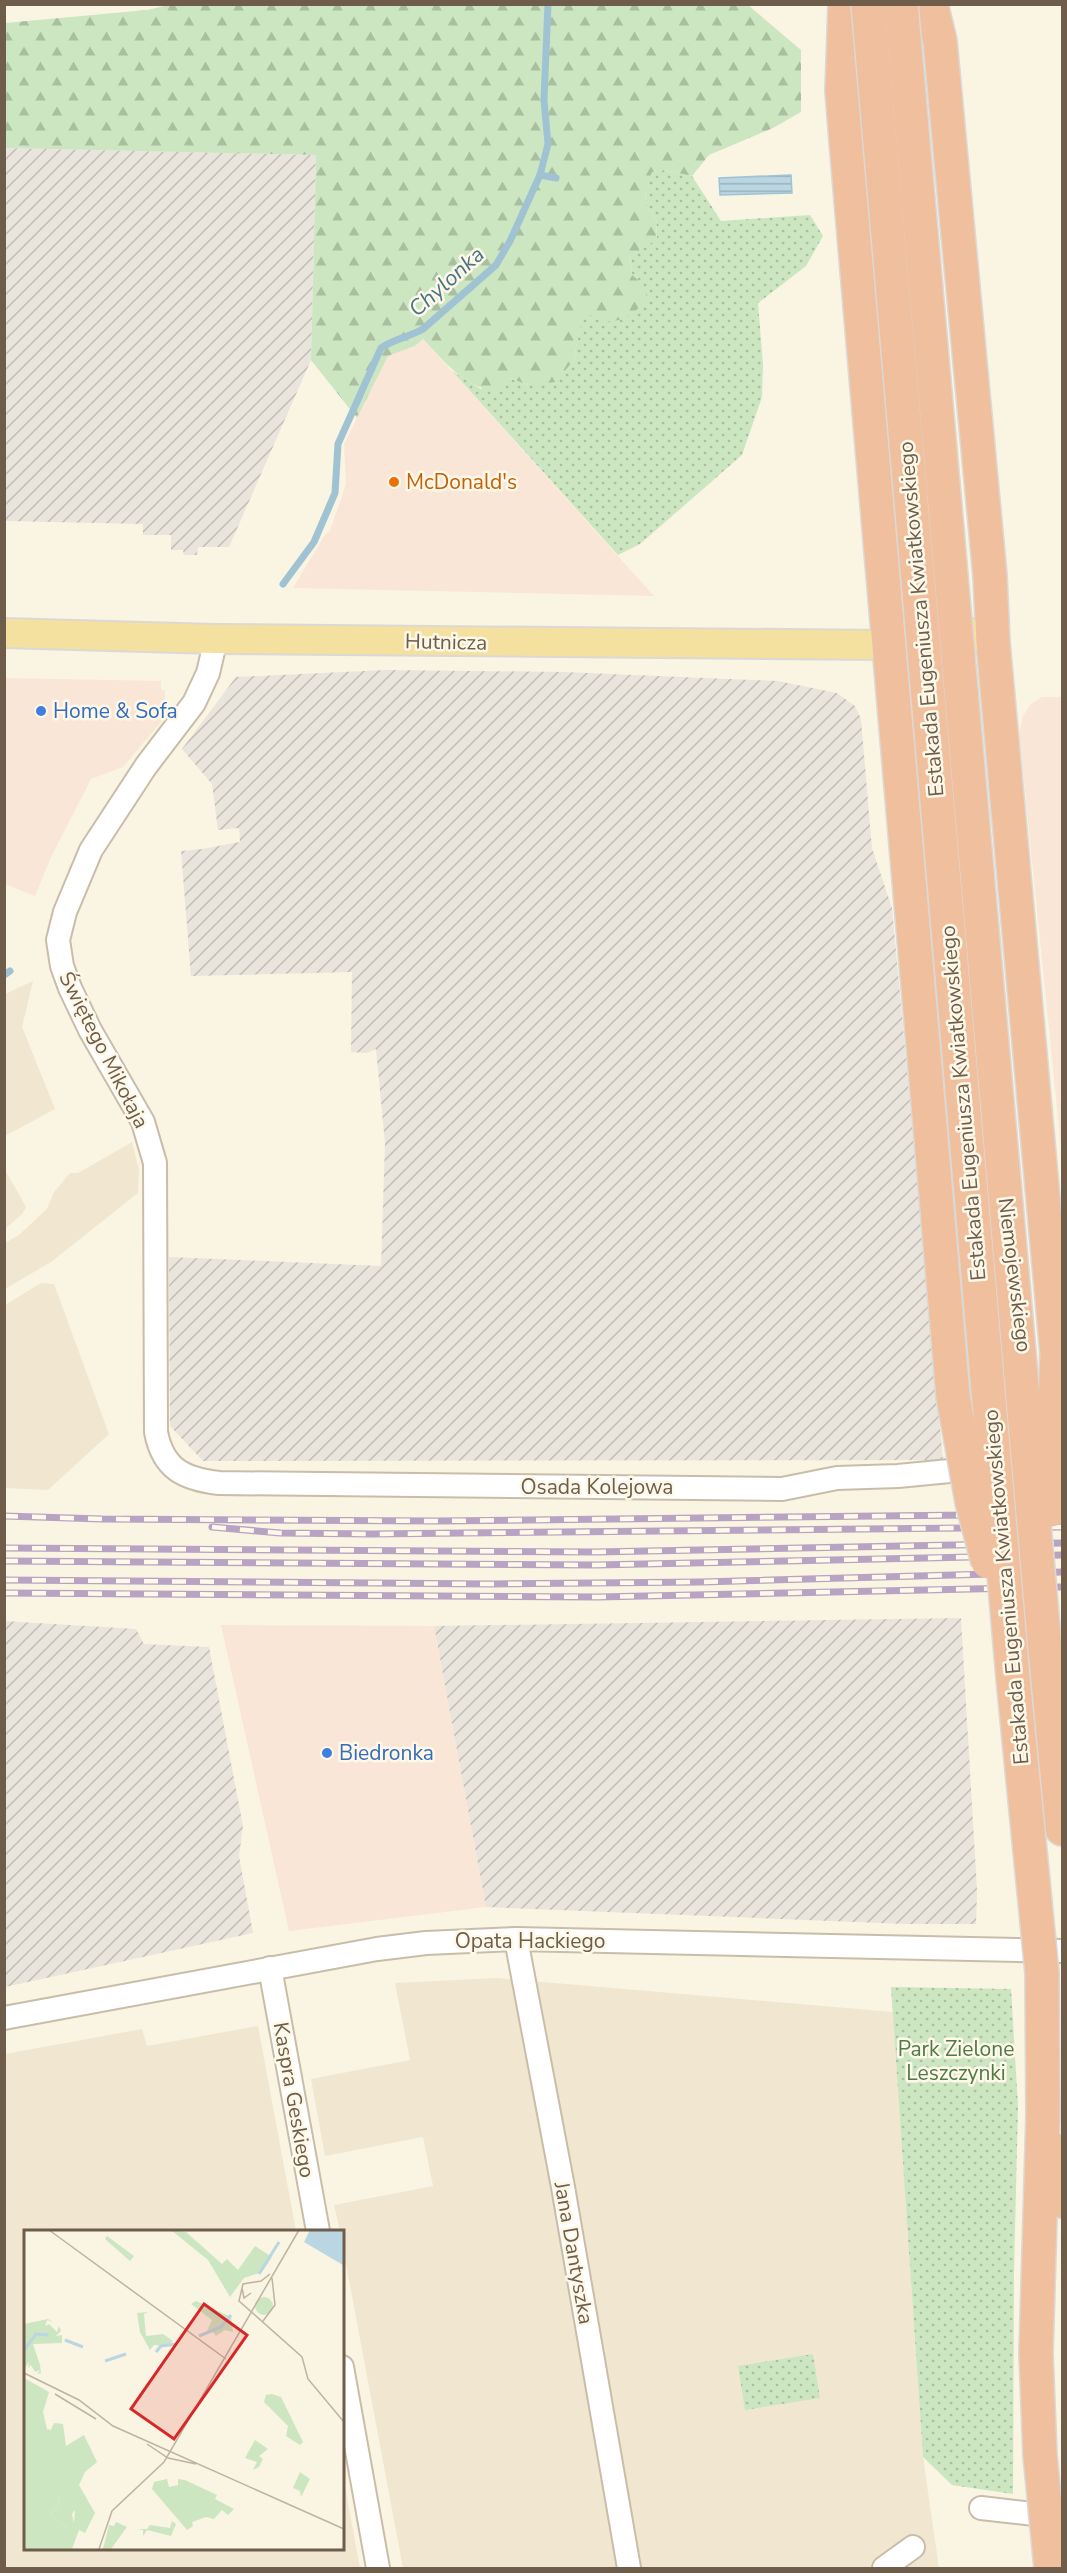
<svg xmlns="http://www.w3.org/2000/svg" width="1067" height="2573" viewBox="0 0 1067 2573" font-family="'Nunito Sans',sans-serif">
	<style>
		.residential { fill: #f1e7d1 }
		.commercial { fill: #fae6d7 }
		.industrial { fill: url(#industrial-furrows) }
		.green { fill: url(#green-dots) }
		.forest { fill: url(#forest-firs) }
		.water { fill: url(#water-rules); stroke: #a0c3d3; stroke-width: 1.5 }
		.lines { fill: none; stroke-linecap: round; stroke-linejoin: round }
		.stream { stroke: #a0c3d3; stroke-width: 7 }
		.minor-casing { stroke: #c9bdaa; stroke-width: 26 }
		.major-casing { stroke: #dcd8d4; stroke-width: 32 }
		.highway-casing { stroke: #dcd8d4; stroke-width: 36 }
		.minor { stroke: #fff; stroke-width: 22 }
		.major { stroke: #f4e19f; stroke-width: 28 }
		.highway { stroke: #f0bf9e; stroke-width: 33 }
		.rail-casing { stroke: #b8a3c2; stroke-width: 7 }
		.rail { stroke: #fdf8e8; stroke-width: 4.5; stroke-dasharray: 14; stroke-linecap: butt }
		.highway-bridge-casing { stroke: #dcd8d4; stroke-width: 36; stroke-linecap: butt }
		.highway-bridge { stroke: #f0bf9e; stroke-width: 33 }
		.food-dot { fill: #e8710a; stroke: #fdf8e8; stroke-width: 2 }
		.shop-dot { fill: #3f7fe0; stroke: #fdf8e8; stroke-width: 2 }
		.labels { text-anchor: middle; stroke-width: 5; stroke-linejoin: round; paint-order: stroke }
		.food-label { font-size: 21px; fill: #c56008; stroke: #fdf8e8; text-anchor: start }
		.street-label { font-size: 21px; fill: #6f5d4b; stroke: #fdf8e8 }
		.shop-label { font-size: 21px; fill: #366cbe; stroke: #fdf8e8; text-anchor: start }
		.park-label { font-size: 21px; fill: #4f7a47; stroke: #fdf8e8 }
		.water-label { font-size: 22px; font-style: italic; fill: #4a7588; stroke: #fdf8e8 }
		.inset-river { fill: none; stroke: #b9d6e2; stroke-width: 3 }
		.inset-road { fill: none; stroke: #beb3a1; stroke-width: 1.5 }
		.view { fill: #d62828; fill-opacity: 0.15; stroke: #d62828; stroke-width: 3 }
		.inset-edge { fill: none; stroke: #6f5d4b; stroke-width: 3 }
	</style>
	<defs>
		<pattern id="industrial-furrows" width="10" height="10" patternUnits="userSpaceOnUse" patternTransform="scale(1.5)"><rect width="10" height="10" fill="#e9e5dd"/><path d="M-1 1l2-2M0 10L10 0M9 11l2-2" fill="none" stroke="#c1bdb5"/></pattern>
		<pattern id="green-dots" width="8" height="8" patternUnits="userSpaceOnUse" patternTransform="scale(1.5)"><rect width="8" height="8" fill="#cce6c2"/><path d="M2 2h.1M6 6h.1" fill="none" stroke="#aabea0" stroke-width="1.8" stroke-linecap="round"/></pattern>
		<pattern id="forest-firs" width="22" height="20" patternUnits="userSpaceOnUse" patternTransform="scale(1.5)"><rect width="22" height="20" fill="#cce6c2"/><path d="M5 1l3.5 6h-7zM16 11l3.5 6h-7z" fill="#aabea0"/></pattern>
		<pattern id="water-rules" width="6" height="5" patternUnits="userSpaceOnUse" patternTransform="scale(1.5)"><rect width="6" height="5" fill="#b9d6e2"/><path d="M0 2.5h6" fill="none" stroke="#9bb1b9"/></pattern>
	</defs>
	<rect width="100%" height="100%" fill="#faf4e2"/>
	<g class="residential">
		<polygon points="33,981 22,1027 55,1109 5,1136 5,994"/>
		<polygon points="132,1142 139,1170 138,1193 51,1262 5,1289 5,1243 19,1235 47,1209 54,1192 70,1173 78,1173"/>
		<polygon points="4,1168 26,1207 22,1214 5,1229"/>
		<polygon points="41,1283 54,1284 109,1434 48,1490 5,1488 5,1305"/>
		<polygon points="497,1978 893,2012 923,2457 939,2568 403,2568 342,2243 342,2231 340,2231 334,2205 433,2186 423,2137 325,2156 311,2079 410,2060 395,1983"/>
		<polygon points="258,2026 296,2231 26,2231 26,2548 342,2548 342,2470 360,2568 5,2568 5,2054 142,2029 147,2046"/>
	</g>
	<g class="commercial">
		<polygon points="423,339 624,563 654,596 293,588 325,535 330,531 346,484 344,444 388,356 415,346"/>
		<polygon points="4,678 161,681 161,689 165,691 165,715 161,722 123,767 91,779 51,857 35,896 5,884"/>
		<polygon points="1042,697 1062,697 1062,1157 1019,733 1023,716 1031,704"/>
		<polygon points="221,1625 434,1626 486,1907 289,1931"/>
	</g>
	<g class="industrial">
		<polygon points="5,148 316,155 311,360 229,547 198,547 197,555 184,555 183,550 171,550 171,535 143,535 143,524 5,521"/>
		<polygon points="386,670 564,672 778,681 837,693 855,706 861,719 872,848 892,908 943,1460 203,1461 170,1426 169,1257 381,1266 385,1143 376,1049 367,1053 351,1052 352,972 191,976 181,851 202,849 240,842 239,828 218,830 212,784 182,749 236,677"/>
		<polygon points="961,1618 977,1890 976,1924 904,1924 486,1907 434,1626"/>
		<polygon points="4,1621 136,1629 144,1644 209,1647 243,1826 239,1856 253,1933 5,1987"/>
	</g>
	<g class="green">
		<polygon points="664,170 692,176 721,221 810,215 823,236 806,266 758,303 763,364 762,397 742,455 640,544 618,555 452,371 481,389 510,378 528,385 574,360 582,313 592,314 606,321 643,284 632,275 630,258 657,238 656,218 647,208 645,192 652,172"/>
		<polygon points="891,1987 1011,1989 1018,2106 1014,2270 1013,2494 952,2485 923,2457"/>
		<polygon points="813,2354 820,2398 745,2410 738,2366"/>
	</g>
	<path class="forest" d="M173 4 748 5 801 50V112L773 128 709 155 692 176 664 170 652 172 645 193 647 208 656 218 657 239 630 258 632 275 643 284 649 300C637 309 623 324 605 321 596 319 592 314 582 314L574 360 555 382 528 385 510 378 497 393C460 383 448 365 423 339L415 346 388 356 357 418 311 360 316 155 5 148V23L147 10Z"/>
	<polygon class="water" points="791,175 792,193 720,195 719,178"/>
	<g class="lines">
		<g class="stream">
			<polyline points="540,175 556,178"/>
			<path d="M283 584 314 542 335 493 338 444 381 348C394 339 409 337 423 329L496 265 510 241 540 175 548 144 544 100 548 4"/>
			<polyline points="4,975 10,971"/>
		</g>
		<defs>
			<g id="minor">
				<path d="M216 639 208 673 194 703 146 766 91 850 65 912 58 940 62 966 70 988 90 1030 143 1122 155 1163 156 1432C163 1469 184 1479 219 1483L782 1489 837 1478 898 1476 1043 1462"/>
				<polyline points="516,1939 563,2187 629,2568"/>
				<polyline points="270,1968 318,2231"/>
				<polyline points="4,2018 377,1949 426,1943 516,1939 1062,1951"/>
				<polyline points="342,2367 378,2568"/>
				<polyline points="981,2508 1060,2517"/>
				<polyline points="884,2568 913,2547"/>
			</g>
			<path id="major" d="M4 633 216 639 888 645C930 622 950 623 993 642"/>
			<g id="highway">
				<polyline points="845,4 842,91 847,153 953,1396"/>
				<polyline points="931,4 940,41 990,576 993,642 1057,1354"/>
				<polyline points="1045,1650 1062,1829"/>
				<polyline points="1058,2151 1062,2201"/>
				<polyline points="1040,2455 1036,2354 1043,2114 1042,1973"/>
			</g>
		</defs>
		<use href="#minor" class="minor-casing"/>
		<use href="#major" class="major-casing"/>
		<use href="#highway" class="highway-casing"/>
		<use href="#minor" class="minor"/>
		<use href="#major" class="major"/>
		<use href="#highway" class="highway"/>
		<defs>
			<g id="rail">
				<polyline points="4,1516 102,1519 438,1521 1062,1514"/>
				<polyline points="212,1527 280,1533 372,1534 1062,1527"/>
				<polyline points="4,1548 596,1552 1062,1543"/>
				<polyline points="4,1561 596,1565 1062,1555"/>
				<polyline points="4,1580 492,1584 702,1582 1062,1572"/>
				<polyline points="4,1593 598,1597 1062,1587"/>
			</g>
		</defs>
		<use href="#rail" class="rail-casing"/>
		<use href="#rail" class="rail"/>
		<defs>
			<g id="highway-bridge">
				<polyline points="868,4 1013,1678 1042,1973"/>
				<polyline points="901,4 1045,1650"/>
				<polyline points="953,1396 972,1502 988,1562"/>
				<polyline points="1051,1510 1057,1354"/>
				<polyline points="1040,2455 1051,2568"/>
			</g>
		</defs>
		<use href="#highway-bridge" class="highway-bridge-casing"/>
		<use href="#highway-bridge" class="highway-bridge"/>
	</g>
	<circle class="food-dot" cx="394" cy="482" r="6"/>
	<g class="shop-dot">
		<circle cx="41" cy="711" r="6"/>
		<circle cx="327" cy="1753" r="6"/>
	</g>
	<g class="labels">
		<g class="food-label">
			<text x="406" y="489">McDonald's</text>
		</g>
		<g class="street-label">
			<text transform="translate(921 619) rotate(-95)" y="7">Estakada Eugeniusza Kwiatkowskiego</text>
			<text transform="translate(446 642) rotate(1)" y="7">Hutnicza</text>
			<text transform="translate(104 1050) rotate(63)" y="7">Świętego Mikołaja</text>
			<text transform="translate(963 1103) rotate(-95)" y="7">Estakada Eugeniusza Kwiatkowskiego</text>
			<text transform="translate(1015 1275) rotate(83)" y="7">Niemojewskiego</text>
			<text x="597" y="1494">Osada Kolejowa</text>
			<text transform="translate(1006 1587) rotate(-95)" y="7">Estakada Eugeniusza Kwiatkowskiego</text>
			<text x="530" y="1948">Opata Hackiego</text>
			<text transform="translate(294 2100) rotate(80)" y="7">Kaspra Geskiego</text>
			<text transform="translate(574 2253) rotate(80)" y="7">Jana Dantyszka</text>
		</g>
		<g class="shop-label">
			<text x="53" y="718">Home &amp; Sofa</text>
			<text x="339" y="1760">Biedronka</text>
		</g>
		<g class="park-label">
			<text x="956" y="2056">Park Zielone<tspan x="956" dy="24">Leszczynki</tspan></text>
		</g>
		<g class="water-label">
			<text transform="translate(446 281) rotate(-42)" y="8">Chylonka</text>
		</g>
	</g>
	<g transform="translate(24 2230)">
		<rect width="320" height="320" fill="#faf4e2"/>
		<path d="M147 0 162 2 198 34 203 29 214 40 231 16 248 27 238 42 220 48 206 67 184 30ZM83 6 110 26 106 31 81 9ZM231 76a9 9 0 1 1 18 0a9 9 0 1 1-18 0ZM124 82 120 84 122 106 139 104 149 111 144 116 130 115 126 120 116 102 113 83ZM24 89 29 92 23 90 21 96 25 94 33 102 35 96 37 101 32 106 38 105V113L9 114 16 135 17 143 13 144 16 140 11 142 7 135 4 138 5 132 0 139V94ZM248 164 257 167 279 212 276 215 262 206 264 196 240 172 242 165ZM231 210 244 219 235 226 239 229 235 237 229 240 233 232 221 228ZM143 249 145 257 154 255V249L161 250 193 265 191 269 210 279 204 285 198 280 190 289 182 287 168 292 169 296 163 300 128 259 130 252Z" fill="#cce6c2"/>
		<path d="M172 71 207 87 209 102 201 100 192 106 187 100 183 101 188 90 167 74ZM0 148 25 162 19 182 23 199 27 200 30 193 39 194 42 216 60 205 73 232 61 242 55 255 71 283 61 303 55 300 48 319H0ZM35 266 51 281 50 292 42 298 26 283 34 278ZM148 291 152 294 147 306 123 300 119 306V300L113 299H123L126 295 146 298ZM92 292 103 297 87 319H79L85 295 90 296Z" fill="#cce6c2" fill-rule="evenodd"/>
		<path d="M50 262 54 275 48 284 50 294 42 298 26 283 34 278 35 266Z" fill="#cce6c2"/>
		<path d="M276 242 286 249 277 267 276 261 269 258Z" fill="#cce6c2"/>
		<path d="M286 0H319V35L280 12Z" fill="#b9d6e2"/>
		<path class="inset-river" d="M235 44 255 12M175 106 197 97 207 85M41 110 59 117M0 120 12 104 24 105M132 122 137 116 153 114M81 131 102 124"/>
		<path class="inset-road" d="M25 0 202 129M246 44 237 51 219 54 215 71 278 127 284 149 320 192M218 58 220 68 227 63M239 91 251 75 248 48M0 143 55 170 89 196 320 299M31 164 72 189M123 214 144 228 172 234M75 319 88 281 140 232 275 0"/>
		<path class="view" d="M180 74 223 105 150 209 107 179Z"/>
		<rect width="320" height="320" class="inset-edge"/>
	</g>
	<rect width="1067" height="2573" fill="none" stroke="#6f5d4b" stroke-width="12"/>
</svg>
